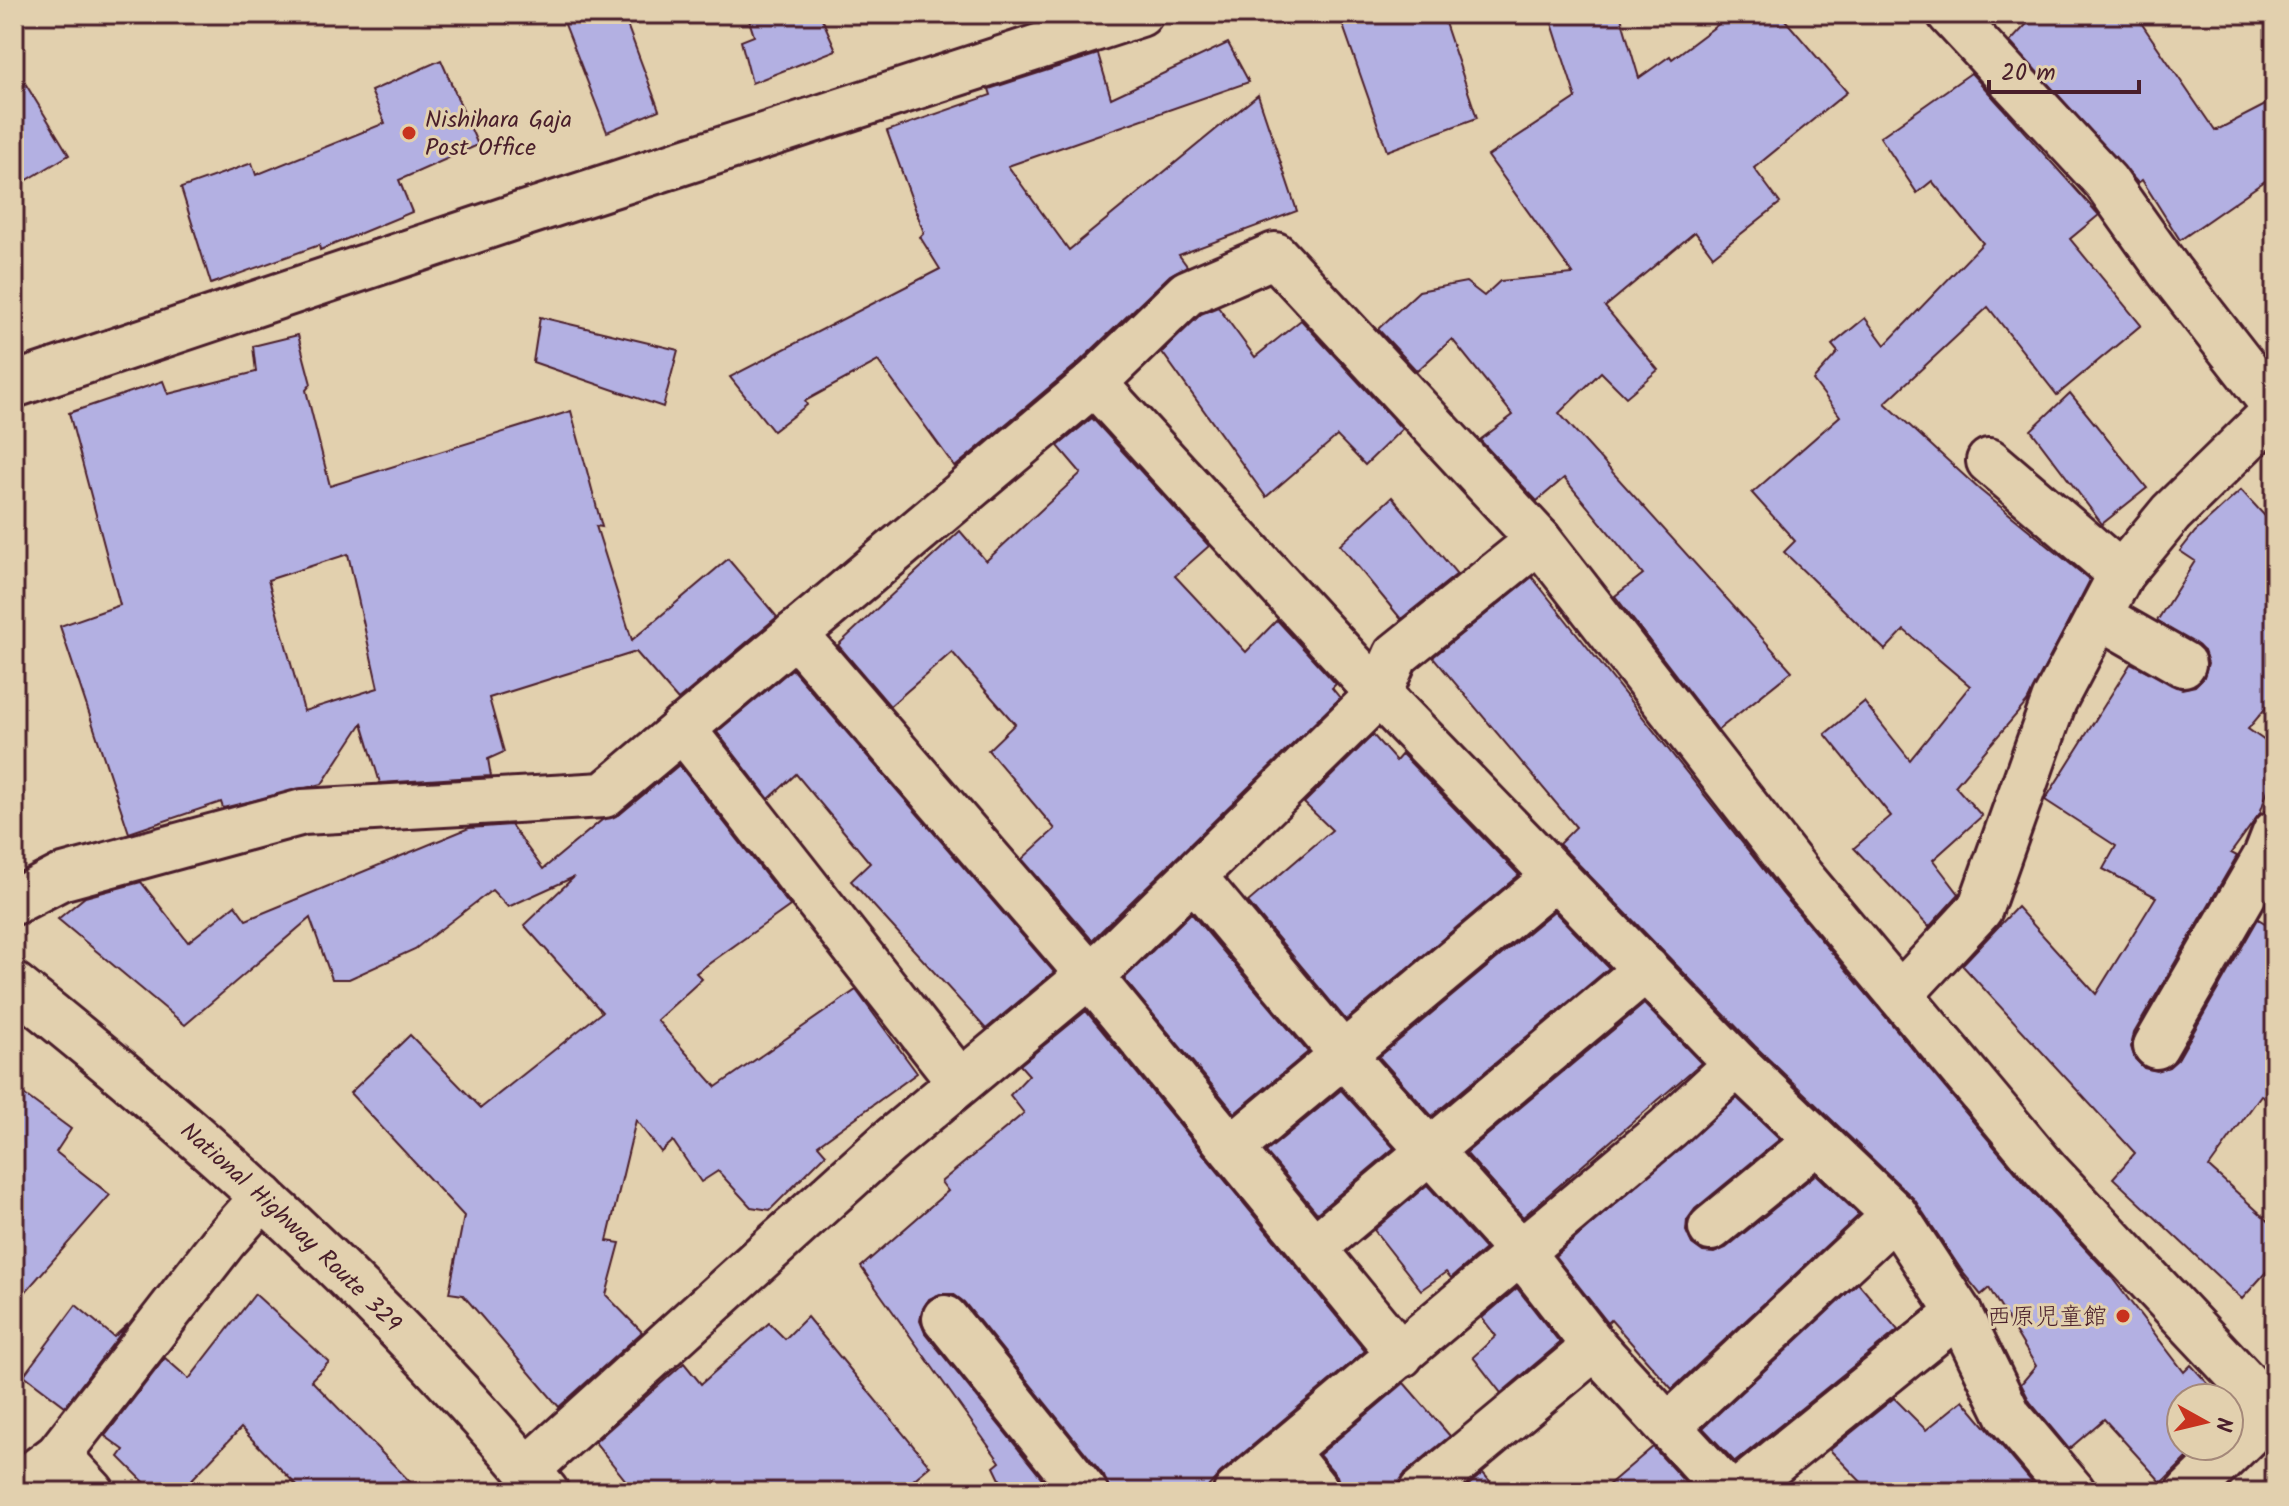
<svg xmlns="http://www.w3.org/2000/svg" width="2289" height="1506" viewBox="0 0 2289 1506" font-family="Kalam,'Klee One',sans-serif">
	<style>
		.building { fill: #b3b0e2; stroke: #4a1f2b; stroke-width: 2; fill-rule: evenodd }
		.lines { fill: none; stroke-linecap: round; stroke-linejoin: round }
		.minor-casing { stroke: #4a1f2b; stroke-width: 50 }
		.trunk-casing { stroke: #4a1f2b; stroke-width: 50 }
		.minor { stroke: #e2d0ae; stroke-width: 44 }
		.trunk { stroke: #e2d0ae; stroke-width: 44 }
		.poi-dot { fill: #c8321e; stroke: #e2d0ae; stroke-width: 3 }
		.labels { text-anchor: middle; stroke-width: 6; stroke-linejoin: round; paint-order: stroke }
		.poi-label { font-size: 24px; fill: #4a1f2b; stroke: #e2d0ae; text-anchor: start }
		.street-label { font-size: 24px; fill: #4a1f2b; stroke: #e2d0ae }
	</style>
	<rect width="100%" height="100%" fill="#e2d0ae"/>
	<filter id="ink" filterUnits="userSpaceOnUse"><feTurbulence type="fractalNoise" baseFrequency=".0125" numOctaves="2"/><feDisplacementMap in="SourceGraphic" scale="16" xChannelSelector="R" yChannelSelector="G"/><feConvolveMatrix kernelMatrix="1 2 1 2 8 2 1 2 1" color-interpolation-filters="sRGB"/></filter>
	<g filter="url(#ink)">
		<g class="building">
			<polygon points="561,14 623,14 659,110 607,132"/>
			<polygon points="747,14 820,14 836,50 752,83 741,41 754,36"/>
			<polygon points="1339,14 1442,14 1477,118 1387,151"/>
			<polygon points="1549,14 1620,14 1639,78 1670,56 1672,59 1732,14 1780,14 1847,92 1754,168 1780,203 1713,256 1695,232 1605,307 1658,370 1626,397 1601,372 1559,413 1792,671 1718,730 1615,596 1643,574 1564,478 1537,501 1480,440 1513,415 1452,339 1417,371 1378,329 1419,291 1466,282 1484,296 1500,281 1573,274 1488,156 1576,98"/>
			<polygon points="2036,14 2135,14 2215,131 2275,100 2275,174 2180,240 2142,180 2138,183 2010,42"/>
			<polygon points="1228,43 1249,82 1008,166 1069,250 1258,95 1297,211 1179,255 1187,266 1170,275 1077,364 955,467 878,361 805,401 807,405 773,431 730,377 940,269 920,237 924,233 887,131 991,95 989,89 1098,54 1111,98"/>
			<polygon points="441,60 478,145 399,180 412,212 320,250 319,245 211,284 181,188 252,163 256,175 385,123 371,91"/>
			<polygon points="14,65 69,155 14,188"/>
			<polygon points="1971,73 2099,215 2070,239 2141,325 2057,395 1988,307 1885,403 1980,490 2090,580 2027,702 1955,786 1982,816 1933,860 1959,894 1929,927 1854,848 1891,816 1825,734 1864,702 1910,760 1970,686 1904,630 1885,650 1784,552 1795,541 1752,493 1840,416 1813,380 1838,352 1832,345 1865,318 1885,345 1983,243 1932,181 1917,193 1880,137"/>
			<polygon points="1218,307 1255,357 1301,320 1402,429 1365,465 1337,436 1266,497 1162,352 1201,314"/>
			<polygon points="540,317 678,350 663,407 533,362"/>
			<path d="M298 335 311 384 306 390 330 486 571 411 602 527 596 526 632 640 728 559 777 617 678 700 636 652 489 698 504 752 488 759 491 776 380 783 362 723 322 784 223 808 221 802 129 833 60 626 120 605 69 413 163 381 168 394 256 372 253 346ZM348 554 378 688 304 711 268 580Z"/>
			<polygon points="2070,393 2147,488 2102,524 2031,430"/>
			<polygon points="1092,418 1209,546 1175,576 1246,652 1277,620 1336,684 1332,688 1340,698 1092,940 1022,859 1055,829 988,750 1015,724 952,652 890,706 838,645 960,531 986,561 1081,473 1058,446"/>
			<polygon points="2241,490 2275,527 2275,697 2248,729 2275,748 2275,769 2260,813 2231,853 2237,856 2134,1033 2131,1047 2135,1059 2144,1068 2157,1071 2169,1067 2178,1059 2258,919 2275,929 2275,1103 2261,1095 2209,1167 2275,1227 2275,1262 2242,1299 2113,1178 2135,1153 1962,965 2017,907 2096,994 2156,897 2103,869 2116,846 2045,800 2131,663 2182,689 2195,686 2204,677 2208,663 2204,651 2157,621 2195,561 2180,551 2195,532"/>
			<polygon points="1392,497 1457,574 1401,619 1340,545"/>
			<polygon points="1532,577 1782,893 2027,1186 2109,1274 2184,1372 2191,1365 2221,1398 2181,1398 2181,1446 2199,1446 2162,1483 2104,1419 2069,1449 2030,1402 2021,1384 2036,1366 1989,1288 1981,1295 1964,1274 1914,1199 1755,1046 1559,844 1576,827 1433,657"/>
			<polygon points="792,669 1054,972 986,1029 851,881 870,863 796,774 769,799 717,732"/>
			<polygon points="1373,735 1396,761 1402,754 1519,875 1346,1020 1248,902 1332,830 1304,803"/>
			<polygon points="679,765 790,906 696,973 702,979 657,1020 716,1087 856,990 917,1073 818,1145 826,1154 770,1210 751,1207 718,1171 701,1182 673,1141 661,1152 636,1120 607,1241 620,1243 606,1295 642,1332 559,1407 463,1295 449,1293 464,1216 350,1093 410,1035 481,1108 602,1012 524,925 574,877 508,907 492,890 415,949 349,979 332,979 310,918 185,1025 58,919 85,897 141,882 188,942 235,905 246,920 469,828 511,825 543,869 602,820 620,814"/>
			<polygon points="1554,911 1609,968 1432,1116 1379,1057"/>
			<polygon points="1191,913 1308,1052 1235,1113 1124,979"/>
			<polygon points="1644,1004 1701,1063 1523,1217 1466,1153"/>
			<polygon points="1086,1011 1365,1351 1220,1473 1204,1492 1109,1492 1104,1476 964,1302 953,1294 940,1294 929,1299 922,1310 920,1321 925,1333 1053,1492 1006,1492 994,1467 1000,1462 861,1267 948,1191 941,1182 1024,1113 1010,1095 1029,1075 1020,1065"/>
			<polygon points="14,1087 71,1129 56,1152 110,1195 14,1305"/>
			<polygon points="1341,1090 1394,1148 1317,1213 1266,1152"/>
			<polygon points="1737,1098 1780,1139 1695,1209 1687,1220 1686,1231 1692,1244 1703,1252 1714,1253 1726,1248 1816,1174 1859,1215 1672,1389 1611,1320 1608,1323 1555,1256"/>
			<polygon points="1427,1185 1485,1249 1451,1278 1446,1272 1421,1290 1374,1230"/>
			<polygon points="1858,1283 1898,1330 1735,1462 1703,1428"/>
			<polygon points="1517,1288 1560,1343 1501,1393 1473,1357 1496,1336 1482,1318"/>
			<polygon points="255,1294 329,1362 311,1380 420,1492 303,1492 241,1428 180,1492 154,1492 119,1457 124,1450 105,1436 165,1358 189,1379"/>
			<polygon points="76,1305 114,1337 128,1324 65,1406 24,1375"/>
			<polygon points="807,1317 930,1466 899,1492 635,1492 595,1442 684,1363 701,1384 769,1323 785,1339"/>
			<polygon points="1404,1383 1450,1436 1405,1473 1397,1492 1342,1492 1337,1476 1319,1455"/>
			<polygon points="1894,1398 1926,1430 1963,1400 2032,1482 2020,1492 1871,1492 1830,1450"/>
			<polygon points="1653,1447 1694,1492 1600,1492"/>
			<polygon points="1483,1473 1499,1492 1460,1492"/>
		</g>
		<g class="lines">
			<defs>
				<g id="minor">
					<polyline points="1950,14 2106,182 2169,271 2275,407"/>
					<polyline points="1094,383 1379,694 1396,655 1539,540"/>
					<polyline points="14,385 520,215 1140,14"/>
					<polyline points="1989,461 2121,574"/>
					<polyline points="2099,616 2183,664"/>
					<polyline points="795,634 1089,975 1401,1355"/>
					<polyline points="682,728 960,1082"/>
					<polyline points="1193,876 1344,1056 1521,1252 1595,1347 1728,1492"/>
					<polyline points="14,902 60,878 303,812 604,795 1094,383 1187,293 1275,255 1539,540 1802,878 2046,1170 2272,1411"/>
					<polyline points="1900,995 1980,909 2054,701 2121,574 2171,513 2275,411"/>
					<polyline points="2156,1046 2266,856 2275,833"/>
					<polyline points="1232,1148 1555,877"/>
					<polyline points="1711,1228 1817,1141"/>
					<polyline points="1314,1248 1646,969"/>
					<polyline points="945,1318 1085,1492"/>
					<polyline points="1669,1426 1895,1215"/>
					<polyline points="1285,1452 1317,1492"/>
					<polyline points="58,1455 92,1492"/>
					<polyline points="527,1470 889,1142 1110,958 1379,694 1737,1064 1895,1215 1959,1313 2009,1416 2073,1492"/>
					<polyline points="14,1488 58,1455 224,1241 263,1197"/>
					<polyline points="1236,1492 1668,1128 1737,1064"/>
					<polyline points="1421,1492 1595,1347"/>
					<polyline points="1738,1492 1959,1313"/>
					<polyline points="2189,1492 2275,1408"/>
				</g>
				<g id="trunk">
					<path id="s1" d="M14 985C206 1138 388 1303 546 1492"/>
				</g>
			</defs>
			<use href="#minor" class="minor-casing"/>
			<use href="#trunk" class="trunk-casing"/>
			<use href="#minor" class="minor"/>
			<use href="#trunk" class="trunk"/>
		</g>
	</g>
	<g class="poi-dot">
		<circle cx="409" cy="133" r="8"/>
		<circle cx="2123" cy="1316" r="8"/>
	</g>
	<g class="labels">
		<g class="poi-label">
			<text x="425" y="127">Nishihara Gaja<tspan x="425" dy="28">Post Office</tspan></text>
			<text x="2107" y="1324" text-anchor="end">西原児童館</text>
		</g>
		<g class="street-label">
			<text dy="8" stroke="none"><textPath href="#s1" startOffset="368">National Highway Route 329</textPath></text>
		</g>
	</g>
	<rect width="2289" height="1506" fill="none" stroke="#e2d0ae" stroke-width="48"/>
	<rect x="24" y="24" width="2241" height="1458" fill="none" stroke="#4a1f2b" stroke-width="3" filter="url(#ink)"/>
	<g transform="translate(2205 1422) rotate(98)"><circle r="38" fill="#e2d0ae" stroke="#a5897a" stroke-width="2"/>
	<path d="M0-6L14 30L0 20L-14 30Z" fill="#c8321e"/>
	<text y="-12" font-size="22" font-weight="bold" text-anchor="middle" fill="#4a1f2b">N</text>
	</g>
	<path d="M1989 80v12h150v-12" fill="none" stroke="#4a1f2b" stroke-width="4"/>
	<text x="2001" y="80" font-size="24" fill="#4a1f2b" stroke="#e2d0ae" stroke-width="6" paint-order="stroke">20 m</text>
</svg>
